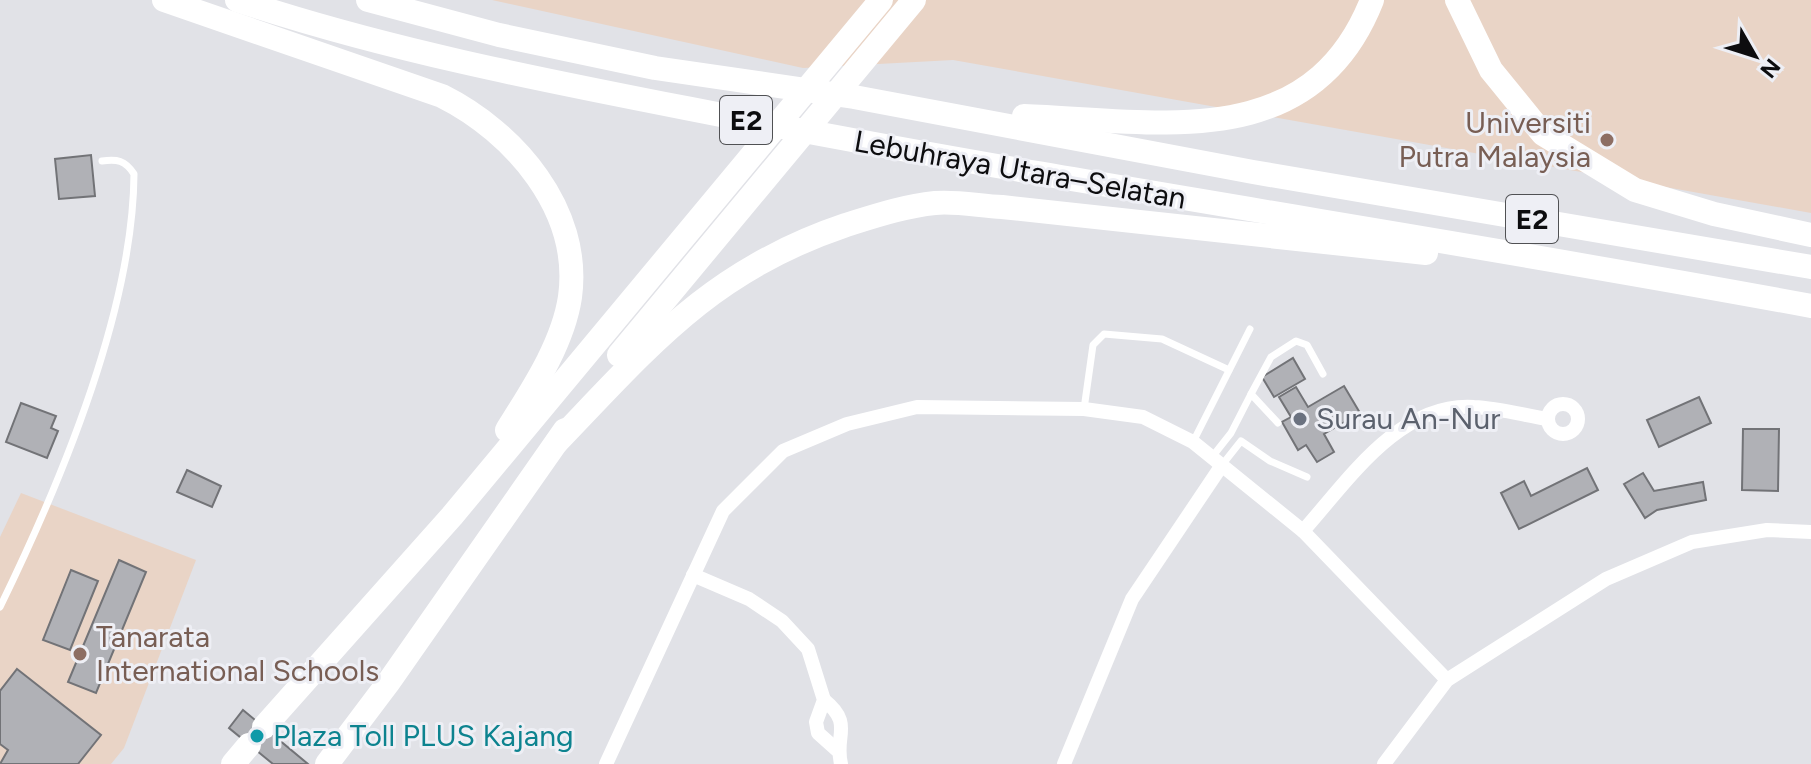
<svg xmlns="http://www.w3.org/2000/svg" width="1811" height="764" viewBox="0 0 1811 764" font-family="Figtree,sans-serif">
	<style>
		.education { fill: #e9d4c6 }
		.building { fill: #b0b1b6; stroke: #727377; stroke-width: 2 }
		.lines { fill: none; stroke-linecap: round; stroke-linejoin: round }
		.service { stroke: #fff; stroke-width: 7 }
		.minor { stroke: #fff; stroke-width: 14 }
		.motorway { stroke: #fff; stroke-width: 24 }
		.education-dot { fill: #8d6e63; stroke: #eeeff5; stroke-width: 3 }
		.worship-dot { fill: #6b7280; stroke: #eeeff5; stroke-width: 3 }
		.culture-dot { fill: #0f9aa8; stroke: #eeeff5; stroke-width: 3 }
		.labels { text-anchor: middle; stroke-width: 6; stroke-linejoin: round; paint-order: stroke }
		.shield { fill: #eeeff5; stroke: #505154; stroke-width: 2 }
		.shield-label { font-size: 28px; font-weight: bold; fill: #0d0d0f }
		.education-label { font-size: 30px; fill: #785e54; stroke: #eeeff5; text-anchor: end }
		.street-label { font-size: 30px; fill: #0d0d0f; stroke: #eeeff5 }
		.worship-label { font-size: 30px; fill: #5b616d; stroke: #eeeff5; text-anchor: start }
		.culture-label { font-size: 30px; fill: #0d838f; stroke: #eeeff5; text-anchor: start }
	</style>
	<rect width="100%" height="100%" fill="#e1e2e7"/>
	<g class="education">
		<polygon points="492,0 1811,0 1811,213 953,60 803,68"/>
		<polygon points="21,493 196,560 124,748 111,764 0,764 0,537"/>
	</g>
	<g class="building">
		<polygon points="91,155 95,196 59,199 55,159"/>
		<polygon points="1293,358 1305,379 1274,397 1262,377"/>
		<polygon points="1344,386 1360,413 1324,434 1334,452 1317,462 1306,445 1298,450 1282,422 1291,417 1279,397 1296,387 1308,407"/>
		<polygon points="1699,397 1711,423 1659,447 1647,420"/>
		<polygon points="21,403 56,416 51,428 58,431 47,458 6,442"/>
		<polygon points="1743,429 1779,429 1778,491 1742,490"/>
		<polygon points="1587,468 1598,490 1519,529 1501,493 1524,481 1531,496"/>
		<polygon points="187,470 221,486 212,507 177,492"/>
		<polygon points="1643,473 1654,491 1703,482 1706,500 1657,510 1645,518 1624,484"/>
		<polygon points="119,560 146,572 96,693 68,682"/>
		<polygon points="71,570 98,581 70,650 43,640"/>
		<polygon points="17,669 101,735 78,764 0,764 8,750 0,744 0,691"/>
		<polygon points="243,710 308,764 273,764 229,728"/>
	</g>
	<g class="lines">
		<g class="service">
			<polyline points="1251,394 1271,357 1296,341 1307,345 1323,374"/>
			<polyline points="1084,409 1093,345 1104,334 1162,339 1229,370"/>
			<polyline points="1193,442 1250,329"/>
			<polyline points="1212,457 1231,433 1251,394 1278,423"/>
			<polyline points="1222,465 1241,441 1270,461 1307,477"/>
			<path d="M0 607C60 484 133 311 134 174 125 160 117 159 102 161"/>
		</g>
		<g class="minor">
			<circle cx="1563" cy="419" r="15"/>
			<path d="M1303 531C1347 482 1399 402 1474 407 1498 408 1523 415 1547 419"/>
			<polyline points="693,575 749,599 782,621 808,649 824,700 816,722 818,733 837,750"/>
			<path d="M824 700C854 724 834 735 841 764"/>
			<polyline points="606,764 723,511 783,451 847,424 917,407 1084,409 1143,417 1193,442 1303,531 1447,680"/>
			<polyline points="1064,764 1132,599 1222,465"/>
			<polyline points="1384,764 1447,680 1606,579 1692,542 1767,530 1811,532"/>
		</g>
		<g class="motorway">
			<path d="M164 0 442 96C514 132 582 210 570 297 563 344 532 390 507 430"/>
			<path d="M237 0C408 57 586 88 762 123 1111 190 1462 241 1811 306"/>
			<polyline points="368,0 499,35 655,68 854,97 1253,172 1811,267"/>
			<polyline points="1457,0 1491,70 1543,134 1635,190 1714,214 1811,235"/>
			<path d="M1024 116C1158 121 1311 155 1372 0"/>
			<polyline points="619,355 914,0"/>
			<path d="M557 442C651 344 712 270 846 225 875 216 905 206 935 203 956 201 980 206 1002 207L1426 253"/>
			<polyline points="264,727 452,516 881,0"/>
			<polyline points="233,764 249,745"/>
			<polyline points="327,764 388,683 565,430"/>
		</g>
	</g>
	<g class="education-dot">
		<circle cx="1607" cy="140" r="8"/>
		<circle cx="80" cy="654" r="8"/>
	</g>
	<circle class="worship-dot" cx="1300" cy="419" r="8"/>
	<circle class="culture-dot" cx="257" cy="736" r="8"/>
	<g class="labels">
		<g class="shield">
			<rect x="720" y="96" width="52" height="48" rx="6"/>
			<rect x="1506" y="195" width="52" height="48" rx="6"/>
		</g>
		<g class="shield-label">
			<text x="746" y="130">E2</text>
			<text x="1532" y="229">E2</text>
		</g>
		<g class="education-label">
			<text x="1591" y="133">Universiti<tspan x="1591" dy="34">Putra Malaysia</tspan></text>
			<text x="96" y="647" text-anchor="start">Tanarata<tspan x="96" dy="34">International Schools</tspan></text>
		</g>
		<g class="street-label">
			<text transform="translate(1020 170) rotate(10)" y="10">Lebuhraya Utara–Selatan</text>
		</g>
		<g class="worship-label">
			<text x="1316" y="429">Surau An-Nur</text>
		</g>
		<g class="culture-label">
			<text x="273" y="746">Plaza Toll PLUS Kajang</text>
		</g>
	</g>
	<g transform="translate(1755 56) rotate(129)" stroke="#eeeff5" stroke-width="6" paint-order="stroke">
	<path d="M0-6L14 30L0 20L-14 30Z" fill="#0d0d0f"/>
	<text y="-12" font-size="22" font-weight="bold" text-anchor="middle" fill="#0d0d0f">N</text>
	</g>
</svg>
